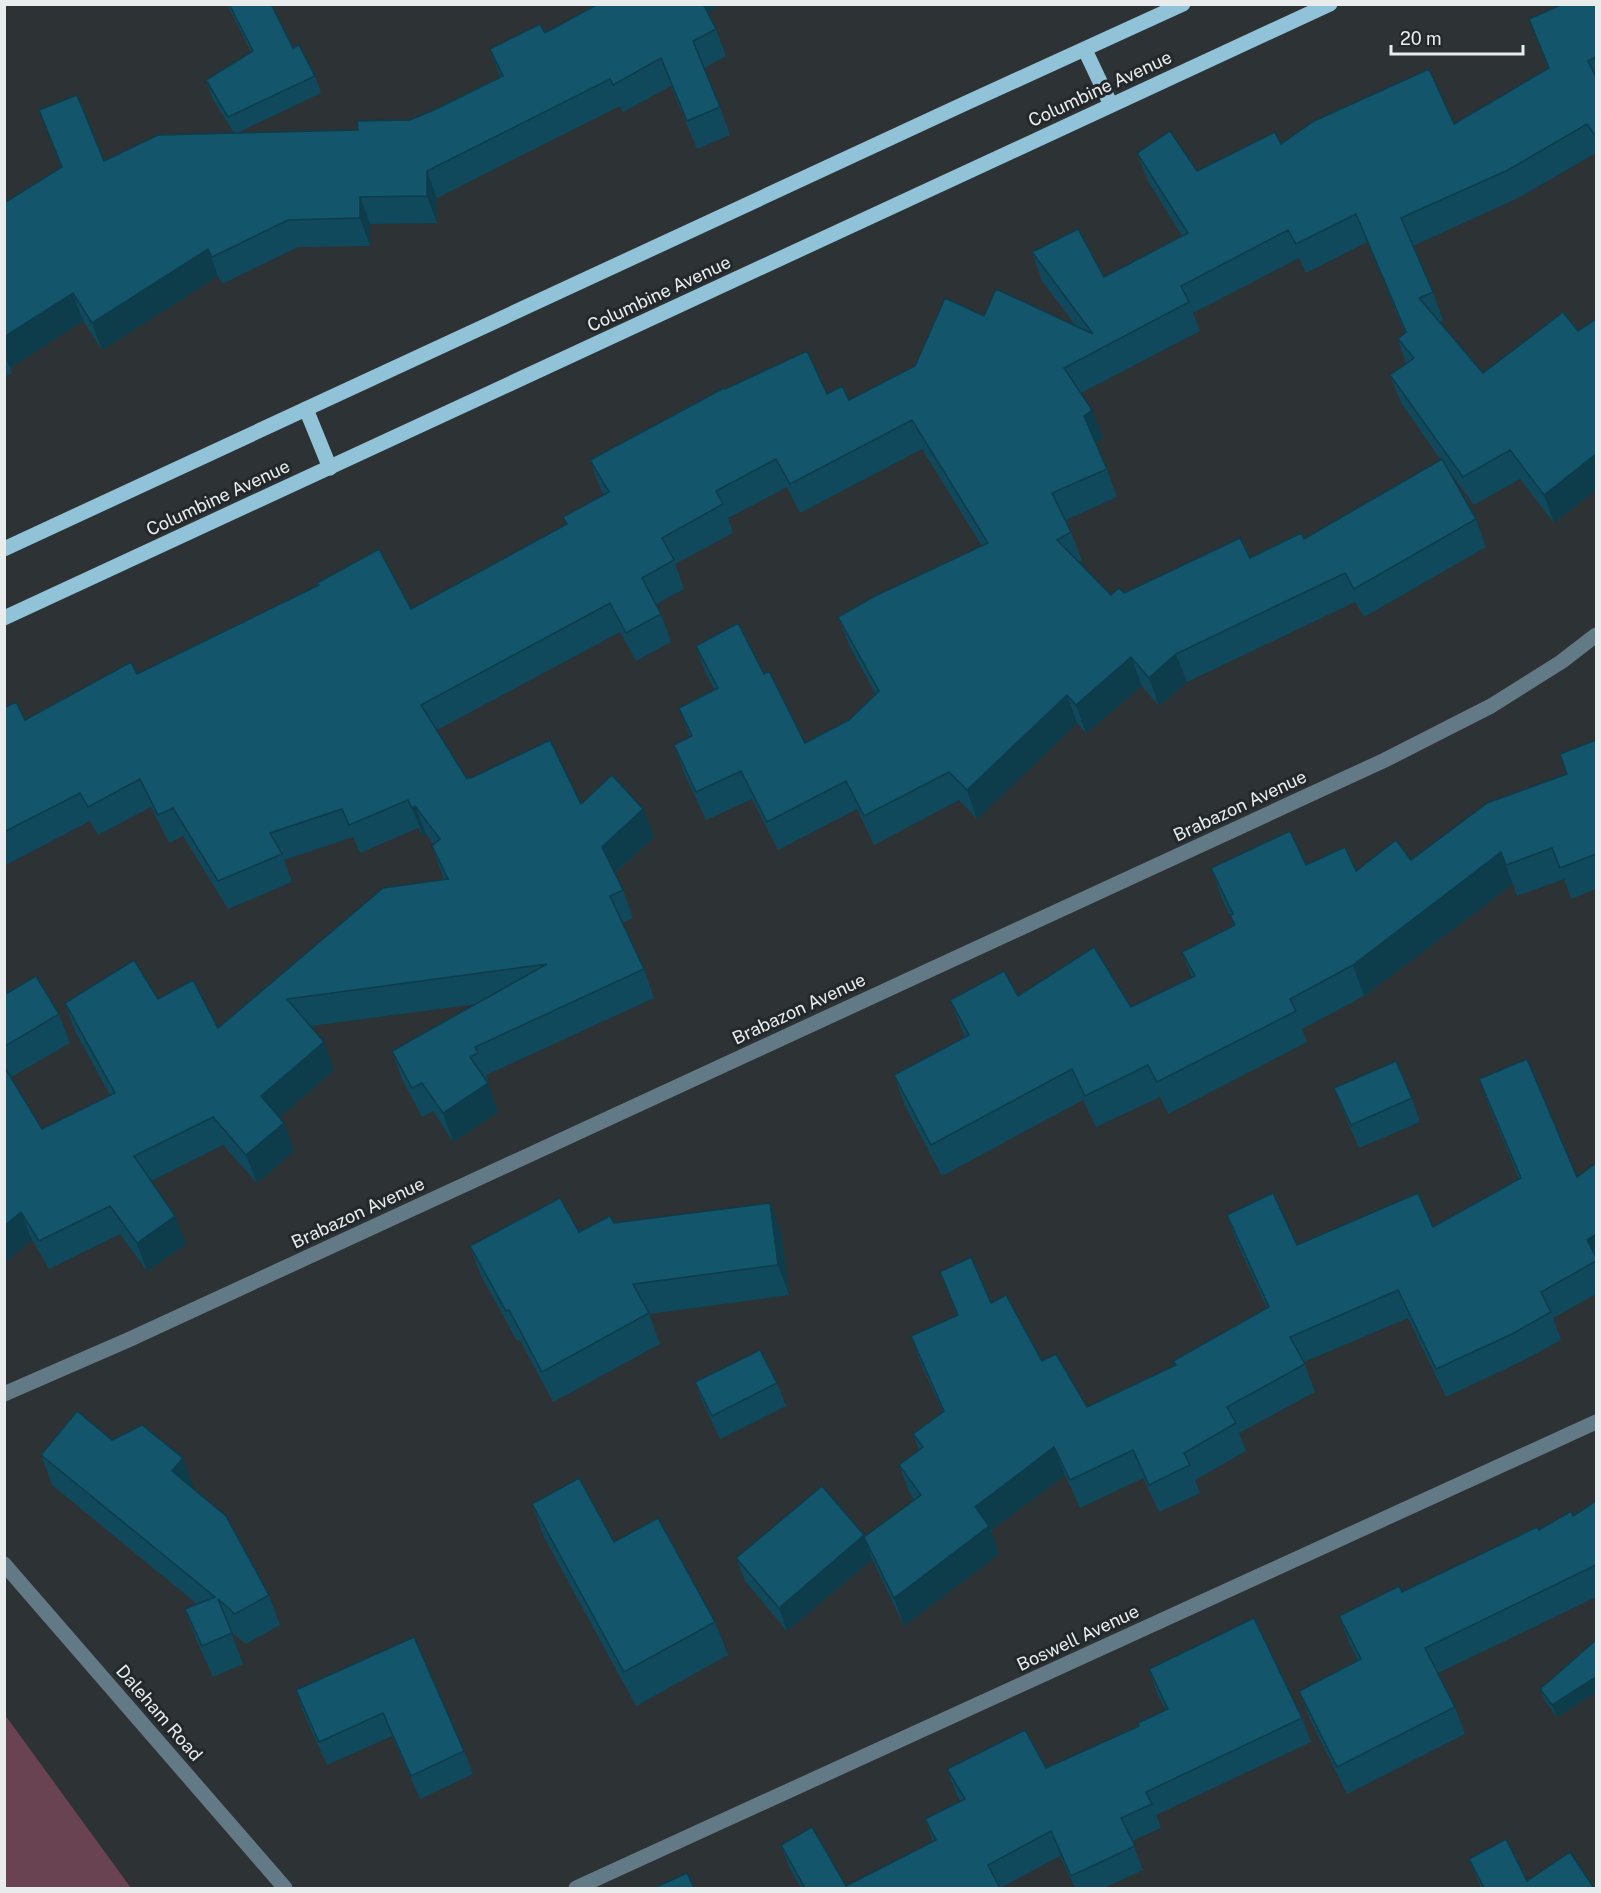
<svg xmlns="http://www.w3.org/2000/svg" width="1601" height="1893" viewBox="0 0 1601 1893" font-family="'Public Sans',sans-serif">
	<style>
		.green { fill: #6a4352 }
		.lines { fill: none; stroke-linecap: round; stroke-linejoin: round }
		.minor { stroke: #627a85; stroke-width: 15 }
		.major { stroke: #90c3d8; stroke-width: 15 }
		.wall { fill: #10495c; fill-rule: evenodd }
		.shaded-wall { fill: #0d3c4b }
		.building { fill: #13556b; stroke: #0d3c4b; stroke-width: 1.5 }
		.labels { text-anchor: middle; stroke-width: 6; stroke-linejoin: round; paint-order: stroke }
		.street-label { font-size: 18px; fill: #e9eced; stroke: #23282a }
	</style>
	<rect width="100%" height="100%" fill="#2d3234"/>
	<polygon class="green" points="5,1715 131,1888 5,1888"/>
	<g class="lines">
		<g class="minor">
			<polyline points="4,1394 128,1340 1385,760 1491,706 1561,662 1596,635"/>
			<polyline points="4,1564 285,1888"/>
			<polyline points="576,1888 1596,1422"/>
		</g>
		<g class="major">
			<polyline points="1085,50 1111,105"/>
			<polyline points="306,409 330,468"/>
			<polyline points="4,549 966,103 1183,4"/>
			<polyline points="4,618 1330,4"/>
		</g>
	</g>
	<g class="wall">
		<polygon points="227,4 271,4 293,48 315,76 321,93 237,133 358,130 410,120 434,110 500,77 490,49 545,33 598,4 721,4 707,13 716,29 726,56 704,68 720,107 730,135 697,149 671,86 623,112 620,106 437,198 437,223 370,224 370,246 298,247 222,284 218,276 102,350 83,321 10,368 12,373 4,377 4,203 61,168 39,110 104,161 234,133 212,98 206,80 251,52"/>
		<path d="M1596 4V153L1518 198 1413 246 1433 292 1443 320 1440 322 1483 373 1578 331 1596 319V490L1554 523 1520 479 1474 505 1447 468 1476 519 1486 547 1364 617 1355 602 1187 682 1159 706 1142 686 1086 733 1077 723 977 819 959 800 874 845 857 809 778 850 752 799 706 820 684 773 674 745 690 737 679 708 715 690 706 674 696 646 764 674 805 743 849 720 876 695 849 645 838 617 982 546 922 449 800 513 787 487 728 518 733 533 675 564 684 589 656 604 661 614 671 642 636 661 620 632 437 730 467 779 471 778 581 804 643 809 654 837 615 873 623 890 633 918 622 923 644 969 654 998 486 1075 488 1081 487 1082 498 1112 453 1142 433 1111 422 1117 402 1079 392 1051 477 1004 310 1026 334 1070 279 1117 284 1123 294 1151 257 1183 223 1145 151 1181 186 1244 147 1271 120 1234 49 1269 32 1240 4 1263V995L59 1014 70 1043 11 1077 42 1129 110 1095 75 1031 65 1003 158 999 218 1028 444 880 432 846 434 845 426 834 423 836 418 828 360 853 353 837 284 860 292 882 228 909 183 836 169 843 151 807 98 835 90 821 4 866V708L25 720 137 674 411 609 566 524 563 517 604 495 600 488 590 460 725 389 827 394 849 400 915 366 984 316 1076 326 1042 281 1032 252 1104 277 1182 236 1148 181 1137 153 1197 171 1281 144 1454 124 1548 69 1529 19ZM1367 242 1405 333 1398 339 1406 363 1390 375 1401 403 1441 460 1304 539 1250 558 1124 593 1111 595 1079 562 1082 561 1071 532 1066 520 1117 497 1107 469 1096 443 1103 438 1081 393 1200 331 1193 313 1299 258 1306 273Z"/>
		<polygon points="1596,740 1596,889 1571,899 1564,879 1517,896 1513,884 1364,996 1302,1029 1307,1042 1168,1114 1160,1097 1096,1127 1083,1100 942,1176 905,1106 894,1075 965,1037 950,1000 1018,996 1131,1007 1192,978 1182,952 1234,925 1222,899 1211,868 1306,865 1356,871 1411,860 1567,774"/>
		<polygon points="1479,1079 1577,1177 1596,1163 1596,1294 1553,1318 1561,1340 1522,1361 1446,1397 1408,1318 1304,1362 1315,1392 1239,1433 1246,1451 1195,1480 1200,1493 1159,1512 1143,1478 1080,1508 1065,1475 991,1530 999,1554 904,1626 872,1559 787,1631 745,1581 736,1558 864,1535 865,1537 914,1500 909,1492 899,1465 919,1450 913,1434 943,1412 921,1364 911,1336 957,1316 940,1272 991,1303 1042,1361 1087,1407 1175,1366 1173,1361 1267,1308 1237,1243 1227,1215 1297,1245 1433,1227 1519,1179 1489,1106"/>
		<polygon points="1334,1088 1412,1098 1420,1122 1359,1148 1343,1111"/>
		<polygon points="614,1223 781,1233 789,1295 649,1314 660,1344 553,1402 520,1340 517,1341 481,1276 470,1246 579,1232"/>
		<polygon points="695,1382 777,1383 786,1406 720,1439 704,1405"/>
		<polygon points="112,1440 193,1489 269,1595 280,1625 246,1644 231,1632 243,1664 213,1677 196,1639 185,1609 197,1604 52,1485 41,1455"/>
		<polygon points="1596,1501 1596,1597 1438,1673 1455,1707 1465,1734 1347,1794 1309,1717 1299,1691 1358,1660 1349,1643 1339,1616 1402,1592 1539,1530 1573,1516"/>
		<polygon points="532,1504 614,1542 715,1622 728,1655 636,1706 544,1537"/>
		<polygon points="414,1637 464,1751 473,1774 420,1799 392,1736 327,1765 304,1714 296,1690"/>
		<polygon points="1596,1640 1596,1692 1557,1717 1545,1701 1540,1689"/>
		<polygon points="1149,1669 1302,1718 1311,1742 1156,1815 1161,1828 1132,1841 1143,1870 1104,1888 1075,1888 1060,1856 1000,1888 801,1888 790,1869 781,1845 846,1886 933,1842 925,1819 960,1801 956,1793 947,1769 1046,1768 1139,1726 1166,1710 1157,1693"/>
		<polygon points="1469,1859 1527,1881 1594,1888 1481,1888"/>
	</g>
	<g class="shaded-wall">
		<polygon points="700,4 721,4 704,16"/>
		<polygon points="427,171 437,198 437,223 427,196"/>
		<polygon points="360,197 370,224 370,246 360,218"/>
		<polygon points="208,249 218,276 102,350 92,323"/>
		<polygon points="73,293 83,321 10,368 4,353 4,337"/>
		<polygon points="1092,410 1103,438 1094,444 1084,416"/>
		<polygon points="1596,454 1596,490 1554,523 1544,495"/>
		<polygon points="1176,654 1187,682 1159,706 1149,678"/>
		<polygon points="1131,657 1142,686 1086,733 1076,705"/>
		<polygon points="1067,695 1077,723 977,819 967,790"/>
		<polygon points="415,806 426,834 423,836 412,808"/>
		<polygon points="643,809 654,837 612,875 602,847"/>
		<polygon points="1501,852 1513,884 1364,996 1353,965"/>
		<polygon points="324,1042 334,1070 271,1125 261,1096"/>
		<polygon points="488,1083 498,1112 453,1142 443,1113"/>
		<polygon points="284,1123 294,1151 257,1183 246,1155"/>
		<polygon points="770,1203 781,1233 789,1295 778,1265"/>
		<polygon points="21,1212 32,1240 4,1263 4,1226"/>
		<polygon points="175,1216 186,1244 147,1271 137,1243"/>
		<polygon points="1596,1234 1596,1261 1587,1240"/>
		<polygon points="1054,1447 1065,1475 991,1530 999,1554 904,1626 894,1598 975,1507"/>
		<polygon points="183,1458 194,1489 172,1471"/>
		<polygon points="864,1535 868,1546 864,1537 872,1559 787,1631 779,1608"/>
		<polygon points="1596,1677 1596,1692 1557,1717 1552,1705"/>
	</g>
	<g class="building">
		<polygon points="229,4 271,4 293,48 299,45 315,76 228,117 206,80 253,51"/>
		<polygon points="598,4 703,4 716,29 693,41 720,107 687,121 661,58 613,85 610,79 427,171 427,196 360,197 360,218 288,220 212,257 208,249 92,323 73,293 4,337 4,203 62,167 39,110 77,95 104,161 158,135 358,130 357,121 410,120 434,110 503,76 490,49 540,24 545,33"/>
		<polygon points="1563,4 1596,4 1596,57 1588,61 1596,77 1596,137 1587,124 1508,170 1401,218 1433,292 1419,298 1483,373 1563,312 1578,331 1596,319 1596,454 1544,495 1510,450 1463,477 1390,375 1414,358 1398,339 1406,332 1356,214 1296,244 1288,230 1181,286 1189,302 1064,368 1092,410 1084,416 1107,469 1052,493 1071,532 1057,540 1111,595 1119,588 1124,593 1240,538 1250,558 1301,533 1304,539 1442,459 1476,519 1354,589 1345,573 1176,654 1149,678 1131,657 1076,705 1067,695 967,790 949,772 864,816 846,781 767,822 741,771 696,792 674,745 692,736 679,708 718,688 696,646 738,623 764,674 769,671 805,743 849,720 879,691 838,617 875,596 988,543 912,420 790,484 776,459 716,491 723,504 662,538 674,560 642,578 661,614 626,633 610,603 421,705 467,779 470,777 471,778 550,740 581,804 612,775 643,809 602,847 623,890 610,896 644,969 475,1047 478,1053 470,1057 488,1083 443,1113 422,1083 412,1088 392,1051 547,964 287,999 324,1042 261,1096 284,1123 246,1155 213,1117 134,1156 175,1216 137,1243 110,1206 39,1241 21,1212 4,1226 4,1066 42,1129 115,1093 65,1003 134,960 158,999 193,980 218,1028 383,888 448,879 432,846 440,839 415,806 412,808 408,800 349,825 342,809 270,833 282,854 218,881 173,808 158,815 140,779 88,807 80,793 4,832 4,708 16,702 25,720 131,662 137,674 319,585 317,583 379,549 411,609 567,524 563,517 609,492 590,460 724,388 725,389 807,351 827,394 842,386 849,400 915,366 945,298 984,316 996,289 1093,334 1032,252 1078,229 1104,277 1188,233 1137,153 1170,131 1197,171 1275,132 1281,144 1314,121 1429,69 1454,124 1549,68 1529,19"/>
		<polygon points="1596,740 1596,854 1560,868 1552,848 1506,865 1501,852 1353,965 1290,999 1296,1011 1157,1082 1148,1065 1085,1096 1072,1069 931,1145 894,1075 969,1035 950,1000 1004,971 1018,996 1094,947 1131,1007 1195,976 1182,952 1235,925 1230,915 1233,914 1211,868 1290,831 1306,865 1345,847 1356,871 1396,840 1411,860 1487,803 1567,774 1560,754"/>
		<polygon points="36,976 59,1014 4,1047 4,995"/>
		<polygon points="1527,1059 1577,1177 1596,1163 1596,1234 1587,1240 1596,1257 1596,1261 1541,1292 1551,1312 1512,1334 1436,1369 1398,1290 1290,1337 1305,1364 1227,1407 1236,1423 1184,1453 1190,1465 1149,1485 1133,1450 1070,1480 1054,1447 975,1507 989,1526 894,1598 864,1537 921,1495 899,1465 923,1447 913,1434 944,1411 911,1336 958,1315 940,1272 971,1257 991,1303 1006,1295 1042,1361 1056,1354 1087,1407 1176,1365 1173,1361 1269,1307 1227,1215 1273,1193 1297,1245 1418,1193 1433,1227 1521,1178 1479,1079"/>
		<polygon points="1396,1061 1412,1098 1351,1125 1334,1088"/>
		<polygon points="560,1198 579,1232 610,1216 614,1223 770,1203 778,1265 633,1284 649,1313 542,1372 509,1310 506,1311 470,1246"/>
		<polygon points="760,1350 777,1383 712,1416 695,1382"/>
		<polygon points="77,1411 112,1440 142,1425 183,1458 172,1471 226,1516 269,1595 235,1614 218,1599 232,1633 202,1646 185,1609 215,1597 41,1455"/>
		<polygon points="579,1478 614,1542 658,1518 715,1622 624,1672 532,1504"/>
		<polygon points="822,1486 864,1535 779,1608 736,1558"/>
		<polygon points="1596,1501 1596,1565 1425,1648 1455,1707 1337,1767 1299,1691 1361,1659 1339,1616 1399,1586 1402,1592 1537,1527 1539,1530 1571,1511 1573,1516"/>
		<polygon points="1254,1618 1302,1718 1146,1792 1152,1804 1121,1818 1135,1846 1071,1876 1051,1831 988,1865 1000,1888 805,1888 781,1845 812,1827 846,1886 936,1840 925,1819 965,1799 947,1769 1025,1730 1046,1768 1139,1726 1138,1723 1168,1709 1149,1669"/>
		<polygon points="414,1637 464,1751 411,1776 383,1713 319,1742 296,1690"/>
		<polygon points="1596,1640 1596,1677 1552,1705 1540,1689"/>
		<polygon points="1506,1839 1527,1881 1570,1852 1594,1888 1484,1888 1469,1859"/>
		<polygon points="687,1873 694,1888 654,1888"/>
	</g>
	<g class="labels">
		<g class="street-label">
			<text transform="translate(1100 89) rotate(-25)" y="6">Columbine Avenue</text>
			<text transform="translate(659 294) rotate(-25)" y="6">Columbine Avenue</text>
			<text transform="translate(218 498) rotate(-25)" y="6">Columbine Avenue</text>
			<text transform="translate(1240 806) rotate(-25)" y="6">Brabazon Avenue</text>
			<text transform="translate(799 1009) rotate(-25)" y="6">Brabazon Avenue</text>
			<text transform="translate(358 1213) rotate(-25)" y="6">Brabazon Avenue</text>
			<text transform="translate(1078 1638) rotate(-25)" y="6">Boswell Avenue</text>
			<text transform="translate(159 1713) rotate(49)" y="6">Daleham Road</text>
		</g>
	</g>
	<rect width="1601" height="1893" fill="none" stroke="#e9eced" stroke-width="12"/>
	<path d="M1391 45v9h132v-9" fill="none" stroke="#e9eced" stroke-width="3"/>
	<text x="1400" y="45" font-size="18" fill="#e9eced" stroke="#23282a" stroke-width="4.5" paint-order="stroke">20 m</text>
</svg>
